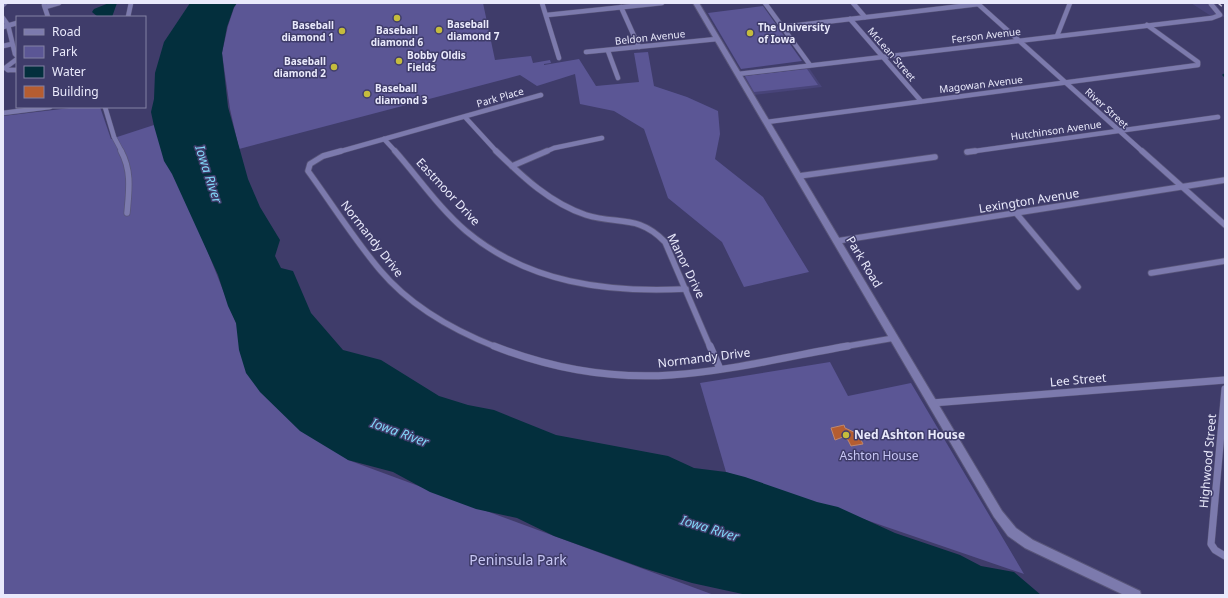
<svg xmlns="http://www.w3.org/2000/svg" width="1228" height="598" viewBox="0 0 1228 598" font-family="'Noto Sans',sans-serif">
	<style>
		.built { fill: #484479 }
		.green { fill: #5b5695 }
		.water { fill: #032f3d }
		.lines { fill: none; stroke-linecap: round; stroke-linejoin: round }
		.stream { stroke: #032f3d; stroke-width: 1.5 }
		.building { fill: #b55d31; stroke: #bf886e }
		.street-far2-casing { stroke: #59567a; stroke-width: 5.5 }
		.street-far1-casing { stroke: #59567a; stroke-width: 7 }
		.street-casing { stroke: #59567a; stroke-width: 8 }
		.secondary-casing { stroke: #59567a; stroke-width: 2 }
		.street-far2 { stroke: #7c7aad; stroke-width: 4.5 }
		.street-far1 { stroke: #7c7aad; stroke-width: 5.5 }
		.street { stroke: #7c7aad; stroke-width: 7 }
		.secondary { fill: #7c7aad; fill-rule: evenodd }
		.rail { stroke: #c7c6de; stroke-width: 1.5; stroke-dasharray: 5 5; stroke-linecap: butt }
		.poi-dot { fill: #c5bc3d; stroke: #3f3c6a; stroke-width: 1.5 }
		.labels { text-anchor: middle; stroke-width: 3; stroke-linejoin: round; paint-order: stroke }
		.far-poi-label { font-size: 10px; font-weight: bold; fill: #e9e9fb; stroke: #3f3c6a; text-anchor: start }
		.far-street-label { font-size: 10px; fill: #e9e9fb; stroke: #3f3c6a }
		.street-label { font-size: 12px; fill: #e9e9fb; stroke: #3f3c6a }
		.poi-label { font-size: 12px; font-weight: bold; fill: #e9e9fb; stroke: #3f3c6a; text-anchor: start }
		.park-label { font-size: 12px; fill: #c8c7f5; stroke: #3f3c6a }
		.water-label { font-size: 13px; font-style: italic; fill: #80d5f6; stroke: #3f3c6a }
		.near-park-label { font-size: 14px; fill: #c8c7f5; stroke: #3f3c6a }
	</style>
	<rect width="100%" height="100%" fill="#3f3c6a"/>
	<g class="built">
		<polygon points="1191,3 1215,3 1225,17 1211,16"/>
		<polygon points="809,68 822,87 754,95 744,77"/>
	</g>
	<g class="green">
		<polygon points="237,3 483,3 495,60 531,56 533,63 550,60 551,63 544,64 544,65 579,59 596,86 639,82 634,53 648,52 654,86 687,97 718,111 720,134 715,159 763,197 809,272 744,287 722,242 668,198 644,129 614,111 580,104 575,74 537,86 520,75 239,149 230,109 222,53 228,26 234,8"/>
		<polygon points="763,6 802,61 741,69 708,13"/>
		<polygon points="807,69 818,85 754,92 745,76"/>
		<polygon points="78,107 100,107 111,139 157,124 236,323 348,460 714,595 3,595 3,116"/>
		<polygon points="830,362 848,396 911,383 1024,574 726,472 700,383"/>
	</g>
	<g class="water">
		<polygon points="109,3 117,3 112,17 98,17 92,12 94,9"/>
		<polygon points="190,3 237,3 234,7 227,27 222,53 228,107 248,179 260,207 280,240 275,256 281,268 293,271 311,313 343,350 381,360 439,396 468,405 494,410 556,435 668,456 694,468 726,472 745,477 817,502 838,507 895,533 960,555 981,566 1014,572 1041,595 747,595 692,583 643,568 554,536 517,518 476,509 430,492 393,472 348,460 300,431 260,392 246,373 239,350 236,323 228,306 218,275 172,174 164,161 154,126 151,112 154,99 155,73 164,42"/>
	</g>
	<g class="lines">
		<polyline class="stream" points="1225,74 1223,75 1225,77"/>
	</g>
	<polygon class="building" points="844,425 845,428 858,434 863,444 851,446 848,440 843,437 835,440 831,428"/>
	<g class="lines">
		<defs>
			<g id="street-far2">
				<polyline points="542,3 559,58"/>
				<polyline points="765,3 810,65"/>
				<polyline points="853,3 865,17"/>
				<polyline points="977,3 1143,152"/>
				<polyline points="3,5 5,3"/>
				<polyline points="44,5 48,17"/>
				<polyline points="45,7 59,3"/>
				<polyline points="621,7 639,47"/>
				<polyline points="547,15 662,3"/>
				<polyline points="128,17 131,3"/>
				<polyline points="3,18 8,25 15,54 17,56"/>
				<polyline points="850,19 921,101"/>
				<polyline points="3,27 17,23"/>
				<polyline points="782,27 979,4"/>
				<polyline points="1057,36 1070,3"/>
				<polyline points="3,46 12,44"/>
				<polyline points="608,51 618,78"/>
				<polyline points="586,52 717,39"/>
				<polyline points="8,70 5,68 17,59"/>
				<polyline points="8,70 17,70"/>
				<polyline points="738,74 1212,18 1220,15 1211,4"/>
				<polyline points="105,107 114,137 122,152"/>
				<polyline points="3,113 50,107"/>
				<polyline points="465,117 497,152"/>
				<polyline points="767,122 1198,65 1198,62 1147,25"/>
				<polyline points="384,139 396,152"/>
				<polyline points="338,152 541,95"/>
				<polyline points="545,152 554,148 602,138"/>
				<polyline points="968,152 1218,117"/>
			</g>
			<g id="street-far1">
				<path d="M121 151C132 171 129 191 127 213"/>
				<path d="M341 151 323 156 310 164 308 171C332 204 354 239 380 270 410 306 453 330 496 347"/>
				<path d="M395 151C418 177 439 208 466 231 528 283 607 293 686 289"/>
				<path d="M496 151C523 177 550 203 586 215 618 225 638 214 665 242L710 347"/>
				<polyline points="1142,151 1225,225"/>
				<polyline points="967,152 975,151"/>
				<polyline points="512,166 547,151"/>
				<polyline points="799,176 935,157"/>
				<polyline points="1016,213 1078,287"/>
				<polyline points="837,241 1225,180"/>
				<polyline points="1151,273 1225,261"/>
				<polyline points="842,347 894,338"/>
			</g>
			<g id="street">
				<path d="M494 346C550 368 611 379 671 375 731 371 789 356 848 346"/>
				<polyline points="710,346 720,369"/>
				<polyline points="1225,389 1211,544 1215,550 1225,556"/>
				<polyline points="932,403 1225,380"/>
			</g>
			<polygon id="secondary" points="693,3 699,3 1002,511 1016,528 1033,540 1140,591 1141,595 1124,595 1025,548 1008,536 994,517"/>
		</defs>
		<use href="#street-far2" class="street-far2-casing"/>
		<use href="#street-far1" class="street-far1-casing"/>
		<use href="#street" class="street-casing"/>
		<use href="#secondary" class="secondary-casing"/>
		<use href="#street-far2" class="street-far2"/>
		<use href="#street-far1" class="street-far1"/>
		<use href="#street" class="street"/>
		<use href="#secondary" class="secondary"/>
		<polyline class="rail" points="1218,3 1225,9"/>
	</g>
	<g class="poi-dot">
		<circle cx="397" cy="18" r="4"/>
		<circle cx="439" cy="30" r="4"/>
		<circle cx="342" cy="31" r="4"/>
		<circle cx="750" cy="33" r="4"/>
		<circle cx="399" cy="61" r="4"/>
		<circle cx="334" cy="67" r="4"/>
		<circle cx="367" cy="94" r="4"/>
		<circle cx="846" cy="435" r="4"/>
	</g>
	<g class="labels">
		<g class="far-poi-label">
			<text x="447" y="28">Baseball<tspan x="447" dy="12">diamond 7</tspan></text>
			<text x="334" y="29" text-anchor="end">Baseball<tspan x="334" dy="12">diamond 1</tspan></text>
			<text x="758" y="31">The University<tspan x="758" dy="12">of Iowa</tspan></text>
			<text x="397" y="34" text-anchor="middle">Baseball<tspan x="397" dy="12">diamond 6</tspan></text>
			<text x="407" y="59">Bobby Oldis<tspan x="407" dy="12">Fields</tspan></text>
			<text x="326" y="65" text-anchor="end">Baseball<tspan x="326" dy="12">diamond 2</tspan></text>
			<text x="375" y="92">Baseball<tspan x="375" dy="12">diamond 3</tspan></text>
		</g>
		<g class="far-street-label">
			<text transform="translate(986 35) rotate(-7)" y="4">Ferson Avenue</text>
			<text transform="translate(650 37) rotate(-6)" y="4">Beldon Avenue</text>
			<text transform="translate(892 54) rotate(49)" y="4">McLean Street</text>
			<text transform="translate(981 84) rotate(-7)" y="4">Magowan Avenue</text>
			<text transform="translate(500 97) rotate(-16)" y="4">Park Place</text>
			<text transform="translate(1107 108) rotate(42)" y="4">River Street</text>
			<text transform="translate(1056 130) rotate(-8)" y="4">Hutchinson Avenue</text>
		</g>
		<g class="street-label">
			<text transform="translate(448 192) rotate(47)" y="4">Eastmoor Drive</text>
			<text transform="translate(1029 201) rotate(-9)" y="4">Lexington Avenue</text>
			<text transform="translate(372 239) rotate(52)" y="4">Normandy Drive</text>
			<text transform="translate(864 262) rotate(59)" y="4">Park Road</text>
			<text transform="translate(686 266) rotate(64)" y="4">Manor Drive</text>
			<text transform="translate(704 358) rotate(-7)" y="4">Normandy Drive</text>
			<text transform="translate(1078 380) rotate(-5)" y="4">Lee Street</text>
			<text transform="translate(1208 461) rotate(-85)" y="4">Highwood Street</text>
		</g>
		<g class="poi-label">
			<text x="854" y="439">Ned Ashton House</text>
		</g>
		<g class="park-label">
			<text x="879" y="460">Ashton House</text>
		</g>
		<g class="water-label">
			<text transform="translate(209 174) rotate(72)" y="5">Iowa River</text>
			<text transform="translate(400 432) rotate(20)" y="5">Iowa River</text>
			<text transform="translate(710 528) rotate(17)" y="5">Iowa River</text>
		</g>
		<g class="near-park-label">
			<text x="518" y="565">Peninsula Park</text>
		</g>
	</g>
	<rect width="1228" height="598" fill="none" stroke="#e9e9fb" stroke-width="8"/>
	<rect x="16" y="16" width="130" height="92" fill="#3f3c6a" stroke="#8381a4"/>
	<rect x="24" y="29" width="20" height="6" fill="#7c7aad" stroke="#8381a4"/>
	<text x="52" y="36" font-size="12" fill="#e9e9fb">Road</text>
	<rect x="24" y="46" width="20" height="12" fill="#5b5695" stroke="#8381a4"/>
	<text x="52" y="56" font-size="12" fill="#e9e9fb">Park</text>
	<rect x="24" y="66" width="20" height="12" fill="#032f3d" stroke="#8381a4"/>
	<text x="52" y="76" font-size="12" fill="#e9e9fb">Water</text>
	<rect x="24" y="86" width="20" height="12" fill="#b55d31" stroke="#8381a4"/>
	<text x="52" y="96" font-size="12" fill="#e9e9fb">Building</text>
</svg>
